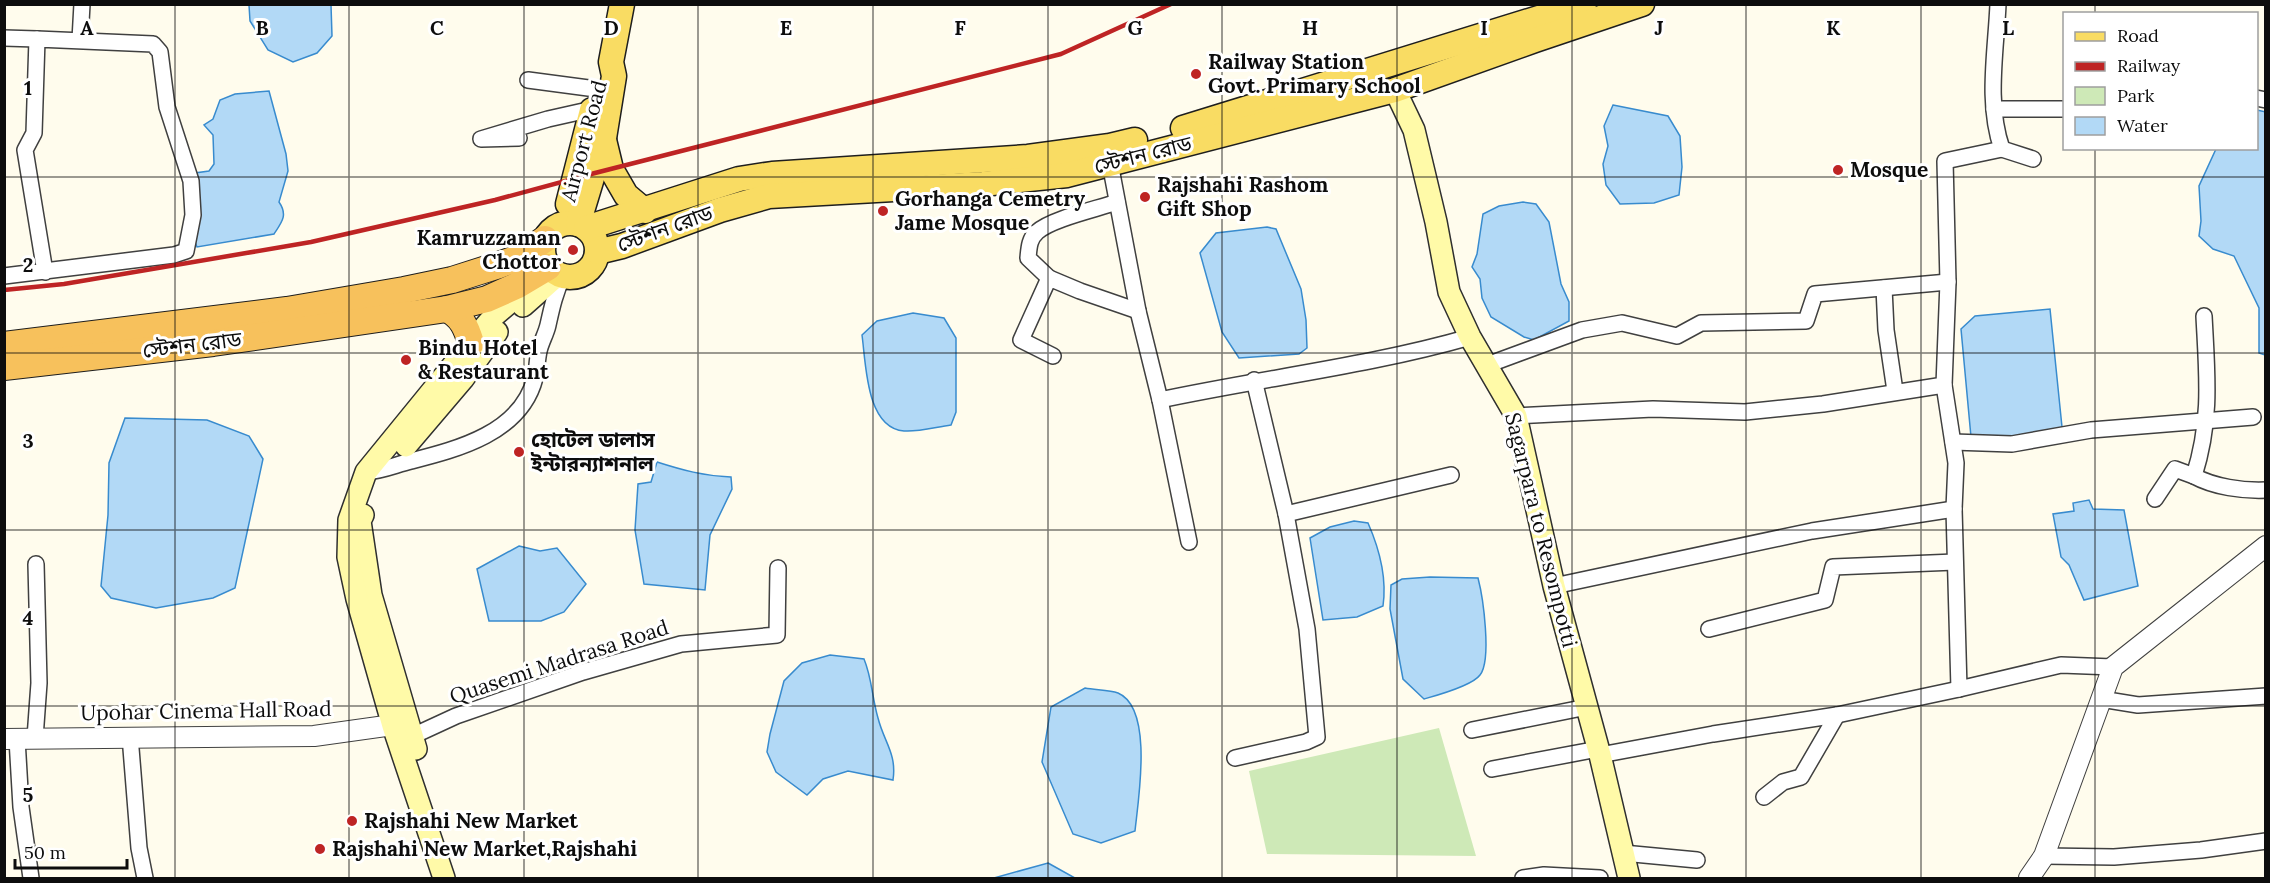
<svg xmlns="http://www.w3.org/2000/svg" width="2270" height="883" viewBox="0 0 2270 883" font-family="Lora,'Noto Sans Bengali',serif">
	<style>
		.green { fill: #cee9b7 }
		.water { fill: #b2d9f6; stroke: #388bce; stroke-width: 1.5 }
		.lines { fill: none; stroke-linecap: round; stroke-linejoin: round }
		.minor-casing { stroke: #404040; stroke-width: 18 }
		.tertiary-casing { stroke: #404040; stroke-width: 22 }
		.secondary-casing { stroke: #2f2f2f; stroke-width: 24 }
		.primary-casing { stroke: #1e1e1e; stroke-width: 27 }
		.trunk-casing { stroke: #1e1e1e; stroke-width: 28 }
		.minor { stroke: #fff; stroke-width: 15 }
		.tertiary { stroke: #fff; stroke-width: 20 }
		.secondary { stroke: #fffaa8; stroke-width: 21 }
		.primary { stroke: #f9dc63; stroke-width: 24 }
		.trunk { stroke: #f7c15c; stroke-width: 26 }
		.rail { stroke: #be2424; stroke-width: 4.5 }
		.grid { fill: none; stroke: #0d0d0d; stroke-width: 1.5; stroke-opacity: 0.55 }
		.poi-dot { fill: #be2424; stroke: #fff; stroke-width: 2 }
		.labels { text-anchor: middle; stroke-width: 6; stroke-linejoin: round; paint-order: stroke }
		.poi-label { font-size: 21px; font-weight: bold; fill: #0d0d0d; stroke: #fff; text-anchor: start }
		.street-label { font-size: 21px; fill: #0d0d0d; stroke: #fff }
		.grid-label { font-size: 20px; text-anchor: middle; font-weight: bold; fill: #0d0d0d; stroke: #fff; stroke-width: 6; stroke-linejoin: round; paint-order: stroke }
	</style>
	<rect width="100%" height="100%" fill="#fffced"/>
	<polygon class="green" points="1439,728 1476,856 1267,854 1249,771"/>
	<g class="water">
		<polygon points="249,5 331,5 332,36 317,53 293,62 268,50 250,21"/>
		<path d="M269 91 286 154 288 171 279 202C288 215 282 222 274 234L197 247 195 242V173L209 171 214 164 213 135 204 125 213 119 220 100 235 94Z"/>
		<polygon points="1613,105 1668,116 1680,136 1682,167 1679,195 1654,203 1620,204 1606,185 1603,164 1608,146 1604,126"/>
		<polygon points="2257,110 2266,112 2265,355 2259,353 2259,308 2234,256 2213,249 2199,236 2201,221 2199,186 2216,149 2256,148"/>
		<polygon points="1523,202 1536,204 1549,222 1561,284 1569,302 1569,321 1534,340 1524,337 1491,317 1482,298 1480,279 1472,267 1477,254 1483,214 1499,206"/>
		<polygon points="1267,227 1276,229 1301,289 1306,320 1307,348 1299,354 1239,358 1222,332 1200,253 1216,233"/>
		<polygon points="2050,309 2062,427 2042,438 1971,437 1961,329 1975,316"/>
		<path d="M913 313 944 318 956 338V412L951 425C936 427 919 432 904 431 866 428 866 364 862 335L877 321Z"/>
		<polygon points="125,418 207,420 249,436 263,459 235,588 213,598 156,608 111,598 101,586 108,515 109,463"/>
		<path d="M657 462C682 470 704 476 731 477L732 489 710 535 705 590 644 584 635 530 638 484 651 482Z"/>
		<polygon points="2089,500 2093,509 2124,510 2138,586 2084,600 2069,565 2061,557 2053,514 2074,511 2073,503"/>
		<path d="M1354 521 1368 523C1379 548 1387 578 1383 606L1357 617 1323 620 1310 538 1330 527Z"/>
		<polygon points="519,546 540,551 557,548 586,584 564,612 541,621 489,621 477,569"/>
		<path d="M1430 577 1478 578C1483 597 1492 660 1480 675 1472 686 1438 695 1424 699L1403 679 1390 609 1391 585 1402 579Z"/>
		<path d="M830 655 864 659C872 678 872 698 878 718 884 742 897 754 893 780L848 771 823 779 807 795 776 772 767 752 770 734 784 681 802 663Z"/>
		<path d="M1085 688C1095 690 1109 690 1118 693 1154 708 1138 801 1135 831L1101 843 1073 834 1042 762 1051 707Z"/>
		<polygon points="1048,863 1075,878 994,878"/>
	</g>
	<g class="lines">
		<defs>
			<g id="minor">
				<path d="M1998 4C1996 52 1986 103 2002 149L2033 159"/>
				<polyline points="4,38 37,39"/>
				<polyline points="80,40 82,4"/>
				<polyline points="528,80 611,91"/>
				<polyline points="2256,98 2266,100"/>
				<polyline points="1994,109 2064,109"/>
				<polyline points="519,138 481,139 548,119 597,108"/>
				<path d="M1110 163 1138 311 1160 400C1263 378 1369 366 1470 337"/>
				<polyline points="4,276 174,255 186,251 193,215 191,181 167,107 160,52 153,44 37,39 34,133 25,150 45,272"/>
				<path d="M1049 278 1028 258C1029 248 1029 239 1037 232 1051 219 1097 209 1117 202"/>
				<polyline points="1884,288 1886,330 1895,391"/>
				<path d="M2204 316C2207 375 2212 419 2194 476 2214 487 2243 491 2266 490"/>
				<polyline points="1053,356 1021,340 1049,278 1080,291 1138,311"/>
				<polyline points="1487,365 1582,330 1622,323 1677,336 1701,323 1806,321 1815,294 1948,282"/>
				<polyline points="1944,385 1956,463 1954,509 1959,689 2061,665 2113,667"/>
				<polyline points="1160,400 1189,542"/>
				<polyline points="1516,416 1653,409 1745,412 1823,404 1944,385 1948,282 1945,161 2002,149"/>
				<polyline points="1953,442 2012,444 2091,430 2253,417"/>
				<path d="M366 472C382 471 395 465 411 461 458 449 521 433 535 378 537 370 537 360 539 351 541 342 546 334 548 325 552 307 555 293 563 276"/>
				<polyline points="2155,499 2175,469 2194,476"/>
				<polyline points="1286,514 1451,475"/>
				<polyline points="1554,586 1812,531 1954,509"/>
				<polyline points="1709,629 1825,600 1833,567 1955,562"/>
				<polyline points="2101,699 2138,705 2266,696"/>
				<polyline points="1472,730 1587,707"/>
				<polyline points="130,736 139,848 145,878"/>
				<polyline points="35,738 39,683 36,564"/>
				<polyline points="17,739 21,807 31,878"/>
				<polyline points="404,740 456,716 583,672 681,644 777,635 778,568"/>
				<polyline points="1600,755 1713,734 1837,715 1959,689"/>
				<polyline points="1235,758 1306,742 1317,737 1307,629 1286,514 1254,380"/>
				<polyline points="1492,769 1598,749"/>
				<polyline points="1764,797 1783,782 1801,777 1837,715"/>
				<polyline points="1623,853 1697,860"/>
				<polyline points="2044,856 2114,857 2201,850 2266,841"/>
				<polyline points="1523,878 1544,875 1600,878"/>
			</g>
			<g id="tertiary">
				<polyline points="4,739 314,736 407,723"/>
				<polyline points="2029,878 2044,856 2113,667 2266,546"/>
			</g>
			<g id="secondary">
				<polyline points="1395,90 1414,130 1436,222 1449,292 1470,337 1516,416 1554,586 1600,755 1629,878"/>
				<polyline points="523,306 558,275"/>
				<polyline points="406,446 463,379 497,332"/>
				<polyline points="363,515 360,521 371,595 416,749"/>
				<polyline points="444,878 393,726 357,599 348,557 349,520 366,472 481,331 495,315 529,286"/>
			</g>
			<g id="primary">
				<polyline points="1183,128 1584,4"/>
				<polyline points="604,140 611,169 626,195 645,211"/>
				<polyline points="568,204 592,110"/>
				<circle cx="570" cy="250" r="27"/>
				<polyline points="578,224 604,138 614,76 611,62 622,4"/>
				<polyline points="586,228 739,179 772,174 1028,157 1110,146 1135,140"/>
				<polyline points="597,252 622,246 720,210 769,196 983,184 1067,175 1395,90 1535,40 1642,4"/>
			</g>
			<g id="trunk">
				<path d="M447 309C462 317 466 327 471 343"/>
				<polyline points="4,345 287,310 404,290 452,280 499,265 518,258 545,239"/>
				<polyline points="4,367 213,343 447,309 487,299 516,286 548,267"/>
			</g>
		</defs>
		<use href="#minor" class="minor-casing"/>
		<use href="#tertiary" class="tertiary-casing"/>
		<use href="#secondary" class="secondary-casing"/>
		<use href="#primary" class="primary-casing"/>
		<use href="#trunk" class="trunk-casing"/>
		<use href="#minor" class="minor"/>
		<use href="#tertiary" class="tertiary"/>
		<use href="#secondary" class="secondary"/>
		<use href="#primary" class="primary"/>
		<use href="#trunk" class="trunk"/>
		<polyline class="rail" points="4,290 64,284 311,242 495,200 595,173 1061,54 1171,4"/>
	</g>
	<path class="grid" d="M175 4V878M349 4V878M524 4V878M698 4V878M873 4V878M1048 4V878M1222 4V878M1397 4V878M1572 4V878M1746 4V878M1921 4V878M2095 4V14M2095 148V878M4 177H2266M4 353H2266M4 530H2266M4 706H2266"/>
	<g class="poi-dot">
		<circle cx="1196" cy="74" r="6"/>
		<circle cx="1838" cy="170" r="6"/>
		<circle cx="1145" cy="197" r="6"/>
		<circle cx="883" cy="211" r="6"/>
		<circle cx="573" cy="250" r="6"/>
		<circle cx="406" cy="360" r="6"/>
		<circle cx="519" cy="452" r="6"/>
		<circle cx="352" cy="821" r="6"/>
		<circle cx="320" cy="849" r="6"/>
	</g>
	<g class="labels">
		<g class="poi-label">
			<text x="1208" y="69">Railway Station<tspan x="1208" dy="24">Govt. Primary School</tspan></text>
			<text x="1850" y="177">Mosque</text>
			<text x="1157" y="192">Rajshahi Rashom<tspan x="1157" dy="24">Gift Shop</tspan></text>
			<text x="895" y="206">Gorhanga Cemetry<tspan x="895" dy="24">Jame Mosque</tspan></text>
			<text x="561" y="245" text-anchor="end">Kamruzzaman<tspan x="561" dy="24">Chottor</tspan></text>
			<text x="418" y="355">Bindu Hotel<tspan x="418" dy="24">&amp; Restaurant</tspan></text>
			<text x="531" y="447">হোটেল ডালাস<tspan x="531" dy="24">ইন্টারন্যাশনাল</tspan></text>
			<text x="364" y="828">Rajshahi New Market</text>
			<text x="332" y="856">Rajshahi New Market,Rajshahi</text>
		</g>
		<g class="street-label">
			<text transform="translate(584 141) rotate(-75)" y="7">Airport Road</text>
			<text transform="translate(1143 155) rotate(-14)" y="7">স্টেশন রোড</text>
			<text transform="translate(665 229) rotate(-20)" y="7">স্টেশন রোড</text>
			<text transform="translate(192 345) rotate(-7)" y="7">স্টেশন রোড</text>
			<text transform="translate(1541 530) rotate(76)" y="7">Sagarpara to Resompotti</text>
			<text transform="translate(559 662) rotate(-18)" y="7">Quasemi Madrasa Road</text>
			<text transform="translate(206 711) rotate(-1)" y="7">Upohar Cinema Hall Road</text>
		</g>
	</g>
	<g class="grid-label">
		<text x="87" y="35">A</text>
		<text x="262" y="35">B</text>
		<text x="437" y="35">C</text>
		<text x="611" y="35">D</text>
		<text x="786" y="35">E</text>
		<text x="960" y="35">F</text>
		<text x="1135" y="35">G</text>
		<text x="1310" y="35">H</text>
		<text x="1484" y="35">I</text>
		<text x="1659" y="35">J</text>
		<text x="1833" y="35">K</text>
		<text x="2008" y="35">L</text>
		<text x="28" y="95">1</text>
		<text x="28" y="272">2</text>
		<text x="28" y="448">3</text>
		<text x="28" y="625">4</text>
		<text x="28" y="802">5</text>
	</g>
	<rect width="2270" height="883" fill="none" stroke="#0d0d0d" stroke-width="12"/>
	<rect x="2063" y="12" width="195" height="138" fill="#ffffff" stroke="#9e9e9e" stroke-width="1.5"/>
	<rect x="2075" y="32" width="30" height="9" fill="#f9dc63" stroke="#9e9e9e" stroke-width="1.5"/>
	<text x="2117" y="42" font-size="18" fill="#0d0d0d">Road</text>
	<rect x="2075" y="62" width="30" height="9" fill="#be2424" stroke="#9e9e9e" stroke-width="1.5"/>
	<text x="2117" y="72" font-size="18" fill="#0d0d0d">Railway</text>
	<rect x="2075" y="87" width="30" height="18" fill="#cee9b7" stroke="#9e9e9e" stroke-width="1.5"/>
	<text x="2117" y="102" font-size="18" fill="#0d0d0d">Park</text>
	<rect x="2075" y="117" width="30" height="18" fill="#b2d9f6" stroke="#9e9e9e" stroke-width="1.5"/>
	<text x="2117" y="132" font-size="18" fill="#0d0d0d">Water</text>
	<path d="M15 859v9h112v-9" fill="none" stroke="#0d0d0d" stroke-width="3"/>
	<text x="24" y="859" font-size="18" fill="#0d0d0d" stroke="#ffffff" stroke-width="4.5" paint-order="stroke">50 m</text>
</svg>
